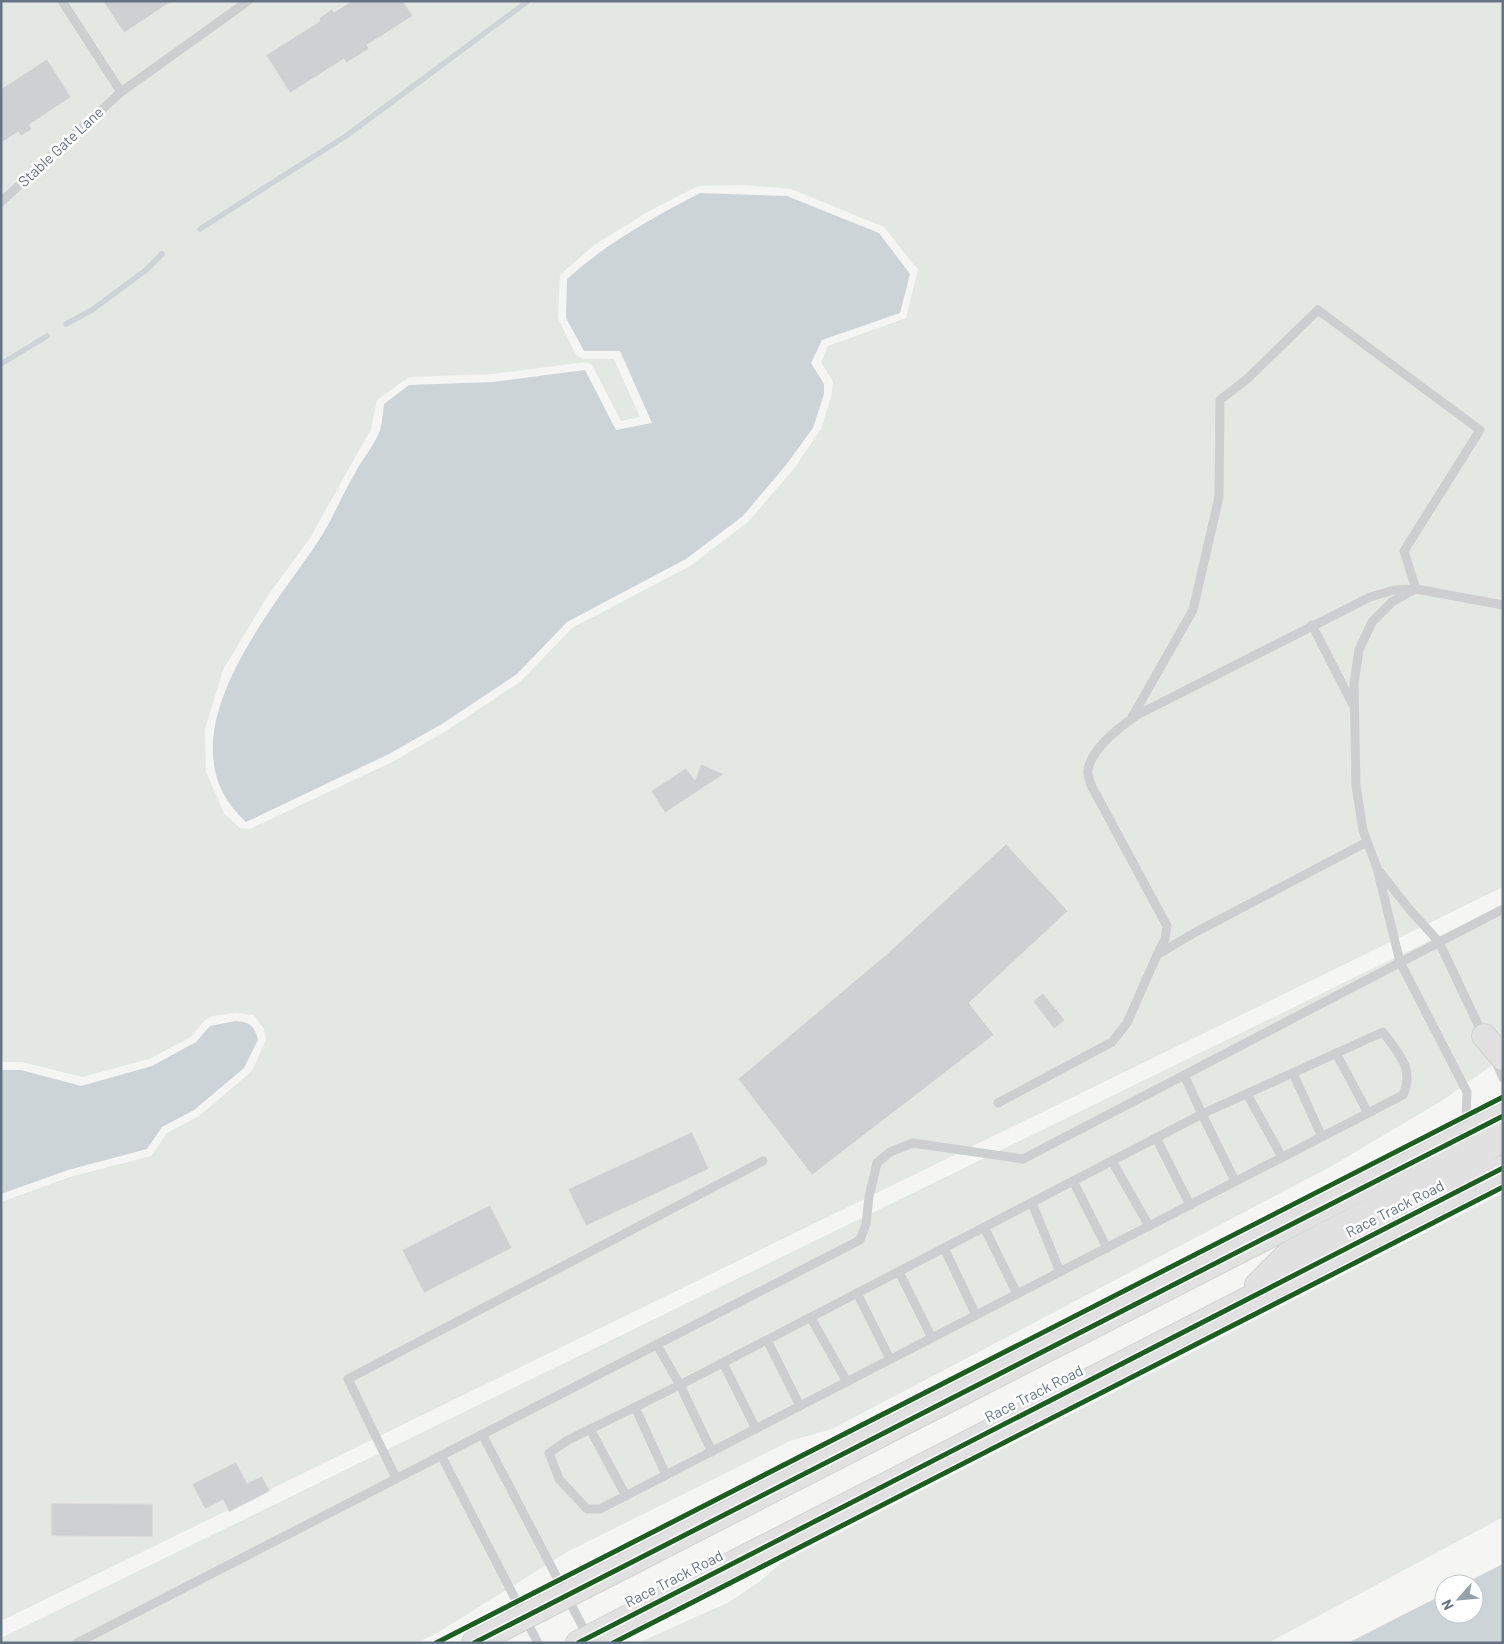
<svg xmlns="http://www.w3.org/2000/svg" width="1504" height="1644" viewBox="0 0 1504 1644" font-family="Barlow,sans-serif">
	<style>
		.green { fill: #e4e8e2; fill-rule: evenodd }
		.water { fill: #cdd4d7 }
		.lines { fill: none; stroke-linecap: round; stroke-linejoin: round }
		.stream { stroke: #cdd4d7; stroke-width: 5.5 }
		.building { fill: #ced0d1; stroke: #e4e4e4 }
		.secondary-casing { stroke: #d1d2d3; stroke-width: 26 }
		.service { stroke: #cdcecf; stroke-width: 9 }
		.secondary { stroke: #e1e1e2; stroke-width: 24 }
		.cycleway-casing { stroke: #fff; stroke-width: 8 }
		.cycleway { stroke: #1b5e20; stroke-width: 5 }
		.labels { text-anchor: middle; stroke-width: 5; stroke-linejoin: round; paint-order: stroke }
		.street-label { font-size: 15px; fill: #657484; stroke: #fff }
	</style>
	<rect width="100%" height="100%" fill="#f5f5f4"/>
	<g class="green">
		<path d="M1 1H1503V887L1 1621V1202L70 1177 151 1156 167 1133 199 1116 252 1071 266 1040 264 1029 254 1015 235 1013 213 1016 205 1020 191 1037 149 1059 82 1077 22 1062H1ZM745 185 791 189 884 227 918 270 906 318 828 346 821 362 833 382 832 394 821 429 793 470 748 522 690 566 572 628 521 681 446 731 392 762 250 829 240 828 224 813 206 772 205 729 223 670 267 597 310 538 371 429 377 400 409 377 493 374 586 362 592 365 621 421 640 417 614 359H583L576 355 558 318 560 275 593 246 649 211 698 186Z"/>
		<polygon points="1503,905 1503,1043 1486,1022 1470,1034 1494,1064 1443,1100 1330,1167 832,1429 790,1441 567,1552 437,1633 416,1643 1,1643 1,1638"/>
		<polygon points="1503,1193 1503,1517 1268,1643 638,1643 729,1602 759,1582 782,1562"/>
	</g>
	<g class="water">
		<path d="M700 193 787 196 879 233 910 274 900 313 822 340 811 363 824 384V394L813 428 786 465 743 516 686 559 567 622 517 674 442 724 389 754 246 822C157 742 270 613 317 543 332 521 342 495 355 473 362 459 375 445 380 430 382 422 383 413 384 404L409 385 493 382 585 370 616 430 652 423 620 351H584L566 318 567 279C607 243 652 218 700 193Z"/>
		<path d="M235 1021C250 1022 254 1025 258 1040L244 1068 194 1110 162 1127 147 1149 68 1170 1 1194V1070H21L81 1086 152 1066 196 1042 210 1026Z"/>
		<polygon points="1503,1564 1503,1643 1348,1643 1444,1594 1444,1614 1474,1614 1474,1584 1463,1584"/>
	</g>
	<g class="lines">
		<g class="stream">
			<polyline points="200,229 346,136 528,1"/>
			<polyline points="66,324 92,310 146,270 162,254"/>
			<polyline points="1,364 47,336"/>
		</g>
	</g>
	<g class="building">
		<polygon points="103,1 172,1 124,33"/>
		<polygon points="352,1 403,1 413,16 367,45 369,49 346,63 344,59 290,93 266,55 320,21 319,18 332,9 334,12"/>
		<polygon points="47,59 71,97 29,125 32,129 21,136 18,132 1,143 1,89"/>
		<polygon points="701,764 724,774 665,813 651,791 686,768 695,780"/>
		<polygon points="1006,844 1068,911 969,1003 994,1035 812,1175 738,1079 887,954"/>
		<polygon points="1043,993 1065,1020 1054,1029 1033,1001"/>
		<polygon points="692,1132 709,1169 586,1226 568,1189"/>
		<polygon points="490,1205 512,1248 424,1293 402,1250"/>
		<polygon points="236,1462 247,1483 262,1476 270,1491 229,1512 223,1500 205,1509 192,1484"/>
		<polygon points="51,1503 153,1504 153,1537 51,1536"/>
	</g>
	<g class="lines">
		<defs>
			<g id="secondary">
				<polyline points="1484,1036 1503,1058"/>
				<polyline points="1257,1285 1288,1254 1474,1157 1492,1146 1503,1133"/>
				<polyline points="474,1643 1503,1116"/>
				<polyline points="578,1643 1503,1168"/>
			</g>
		</defs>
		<use href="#secondary" class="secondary-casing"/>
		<g class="service">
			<polyline points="121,92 248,1"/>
			<polyline points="1,202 121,92 62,1"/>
			<polyline points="1413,590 1392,602 1372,622 1359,650 1354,683 1356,786 1363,830 1377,868 1400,962 1467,1092 1466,1116 1458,1134"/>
			<polyline points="1312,625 1353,705"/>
			<polyline points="1131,719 1193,610 1219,497 1220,400 1247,379 1318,310 1480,430 1404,551 1416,589"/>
			<polyline points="1380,872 1410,910 1439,942 1483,1035"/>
			<path d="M1157 955 1165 939 1167 926 1091 785C1090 781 1087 775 1088 770 1091 749 1121 726 1137 715L1370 597 1394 590 1416 589 1503 605"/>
			<polyline points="1336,1053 1368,1113"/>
			<polyline points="1495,1060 1503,1078"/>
			<polyline points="1293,1073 1322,1137"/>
			<polyline points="1247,1094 1282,1157"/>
			<polyline points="998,1103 1112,1042 1127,1023 1157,955 1194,933 1367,842"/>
			<polyline points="1156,1138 1190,1205"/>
			<polyline points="1112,1161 1149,1226"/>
			<polyline points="1073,1181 1107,1248"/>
			<polyline points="1032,1203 1060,1272"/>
			<polyline points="984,1227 1017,1294"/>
			<polyline points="944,1248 976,1315"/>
			<polyline points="899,1272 932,1338"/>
			<polyline points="857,1293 890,1359"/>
			<polyline points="811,1318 847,1382"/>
			<polyline points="767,1340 800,1406"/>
			<path d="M657 1345 680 1385 568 1440 549 1453 559 1479 587 1509H600L1403 1095C1415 1068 1398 1053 1383 1032L1202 1114 1184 1075"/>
			<polyline points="723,1363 756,1429"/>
			<polyline points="635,1407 666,1475"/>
			<polyline points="590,1429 626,1496"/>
			<polyline points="482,1434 588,1637"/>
			<polyline points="712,1452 680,1385 1156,1138 1202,1114 1235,1181"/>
			<polyline points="442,1457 538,1643"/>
			<polyline points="396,1478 348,1379 763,1161"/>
			<polyline points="77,1643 860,1240 866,1224 869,1197 877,1163 890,1152 913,1143 1023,1159 1503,909"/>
		</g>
		<use href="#secondary" class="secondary"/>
		<defs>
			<g id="cycleway">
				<polyline points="436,1643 1503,1097"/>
				<polyline points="474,1643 1503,1116"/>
				<polyline points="578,1643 1503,1168"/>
				<polyline points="613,1643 1503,1187"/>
			</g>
		</defs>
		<use href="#cycleway" class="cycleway-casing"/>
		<use href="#cycleway" class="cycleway"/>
	</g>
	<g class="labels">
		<g class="street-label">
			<text transform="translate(61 147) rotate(-43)" y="5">Stable Gate Lane</text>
			<text transform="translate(1395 1209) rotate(-27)" y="5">Race Track Road</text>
			<text transform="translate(1034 1394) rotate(-27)" y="5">Race Track Road</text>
			<text transform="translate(674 1579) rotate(-27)" y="5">Race Track Road</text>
		</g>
	</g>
	<rect width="1504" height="1644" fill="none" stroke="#657484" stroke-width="5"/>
	<g transform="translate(1459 1599) rotate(243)"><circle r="24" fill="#ffffff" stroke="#c1c7ce"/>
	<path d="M0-4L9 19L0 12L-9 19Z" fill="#97a1ab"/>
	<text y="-8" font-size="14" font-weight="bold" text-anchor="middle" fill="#657484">N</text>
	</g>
</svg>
